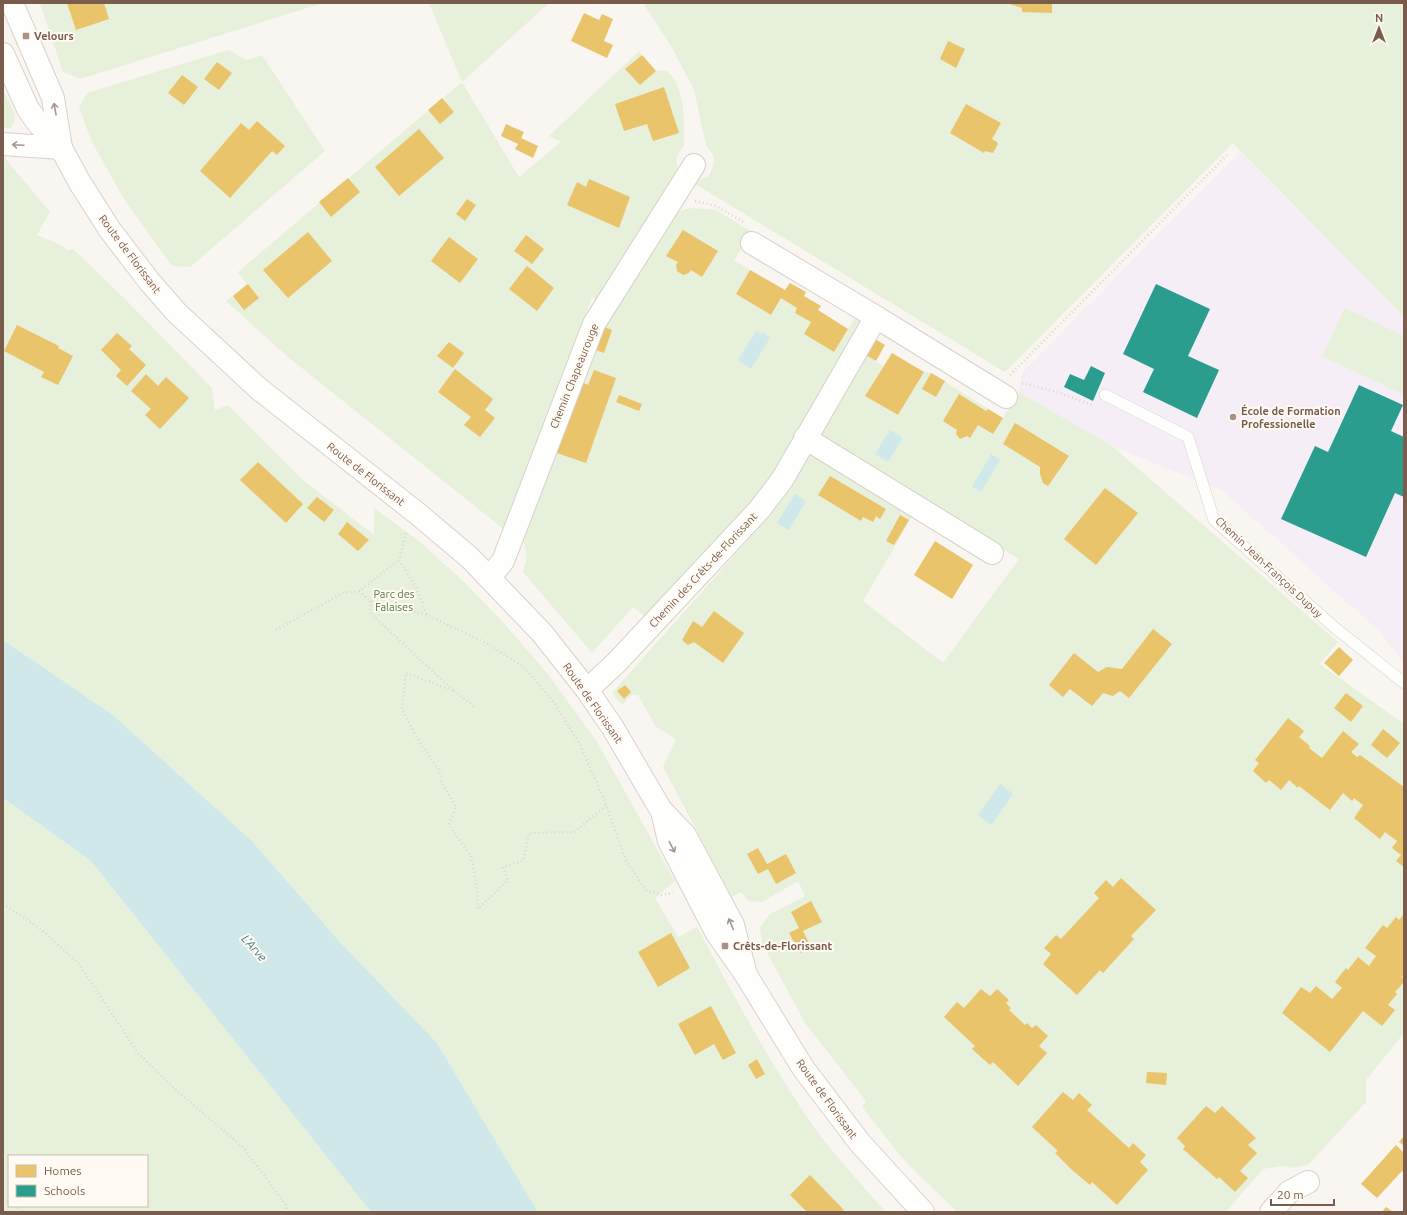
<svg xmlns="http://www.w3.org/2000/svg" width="1407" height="1215" viewBox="0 0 1407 1215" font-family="Ubuntu,sans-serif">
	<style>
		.education { fill: #f6eef6 }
		.green { fill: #e7f0db; fill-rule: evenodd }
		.water { fill: #d0e8ea }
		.homes { fill: #e9c46a }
		.schools { fill: #2a9d8f }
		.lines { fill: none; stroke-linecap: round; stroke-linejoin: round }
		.service-casing { stroke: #d7d1cb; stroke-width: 12 }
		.minor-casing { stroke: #d7d1cb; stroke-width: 24 }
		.secondary-casing { stroke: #d9d2cb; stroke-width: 24 }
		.path { stroke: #dcd5d0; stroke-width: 2.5; stroke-dasharray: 1 3; stroke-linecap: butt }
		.service { stroke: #fefefd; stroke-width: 11 }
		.minor { stroke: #fefefd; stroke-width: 22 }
		.secondary { stroke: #fefefd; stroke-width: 22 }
		.oneway { stroke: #a8958b }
		.poi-dot { fill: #a69286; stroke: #fffaf3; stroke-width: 1.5 }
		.labels { text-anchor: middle; stroke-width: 4; stroke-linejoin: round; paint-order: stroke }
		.poi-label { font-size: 11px; font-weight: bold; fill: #7a5c4d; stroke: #fffaf3; text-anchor: start }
		.street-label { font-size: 11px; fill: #7a5c4d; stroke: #fffaf3 }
		.park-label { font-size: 11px; fill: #537a41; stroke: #fffaf3 }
		.water-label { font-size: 12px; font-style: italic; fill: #437c86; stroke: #fffaf3 }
	</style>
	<rect width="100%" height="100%" fill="#f9f5f0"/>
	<polygon class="education" points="1240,151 1404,317 1404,664 1381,633 1223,491 1112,446 1019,392 1022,373"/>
	<g class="green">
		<polygon points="40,3 323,3 80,79 63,72"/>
		<path d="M429 3H549L462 82 519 177 561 142 549 136 639 51 656 71 666 70C686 86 684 122 684 146 675 156 674 164 681 175L600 305 592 297 550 416 506 531 288 357 226 301 247 284 238 272 462 82Z"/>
		<polygon points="643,3 1404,3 1404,317 1233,143 1005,372 692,182 709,176 715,161 712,153 706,145 694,90 671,46"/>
		<polygon points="228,50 247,60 262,55 325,151 190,267 172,266 124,199 93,144 79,108 87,93"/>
		<polygon points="3,89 15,114 14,123 10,128 3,128"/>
		<path d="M3 156 50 212 37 235 65 247 66 251 73 249 126 300 212 388 215 410 228 405 303 480 374 535V508L419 541 465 583 502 621 548 674 597 742 675 881 655 898 678 937 697 927C733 994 768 1061 812 1124 834 1155 860 1183 886 1212H538L437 1043 339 941 253 842 113 715 3 640Z"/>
		<polygon points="692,208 716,210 752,232 734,260 750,270 736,294 771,315 781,298 797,308 795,313 811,322 804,334 834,352 857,315 861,320 861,329 763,489 648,619 633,607 592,653 523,572 527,557 523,539 602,326 672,212"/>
		<polygon points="1345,308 1404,336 1404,395 1322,356"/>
		<polygon points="864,354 883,366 865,396 898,415 924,372 931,373 1003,418 1019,392 1112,446 1338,642 1320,664 1404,724 1404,1033 1366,1080 1366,1102 1308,1165 1293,1168 1282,1166 1263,1169 1226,1212 957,1212 903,1159 862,1107 866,1101 805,1023 762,943 760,927 770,914 805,896 798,881 762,902 749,901 741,892 732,897 663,767 676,739 656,727 638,695 632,695 622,705 612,693 763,523 792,482 809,454 913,515 863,601 943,663 1019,559 851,457 819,435"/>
		<path d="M3 798 91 861 371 1212H3ZM9 1156H147V1206H9Z"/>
	</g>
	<g class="water">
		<polygon points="756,331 760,333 765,333 770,338 751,369 738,360"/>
		<polygon points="890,430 903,438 888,462 875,454"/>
		<polygon points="991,454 1000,460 981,492 972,487"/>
		<polygon points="795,494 806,501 789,530 777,523"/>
		<polygon points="3,640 113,715 253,842 339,941 437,1043 538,1212 371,1212 91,861 3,798"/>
		<polygon points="1000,784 1013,794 991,825 978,815"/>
	</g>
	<g class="homes">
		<polygon points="67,3 104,3 109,19 76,30"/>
		<polygon points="1007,3 1052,3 1052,13 1022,12 1022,8"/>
		<polygon points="584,13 599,20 602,14 613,19 604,41 613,45 607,58 571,41"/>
		<polygon points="948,41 965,49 956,68 940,59"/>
		<polygon points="642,55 656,71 640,85 625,69"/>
		<polygon points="217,62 232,73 219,90 204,79"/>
		<polygon points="182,75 198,87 184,105 168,93"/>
		<polygon points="664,87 679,133 653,141 647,124 624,131 615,104"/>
		<polygon points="442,98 454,112 440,124 428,110"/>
		<polygon points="966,104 1001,123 992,139 997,142 998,144 993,153 985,151 984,153 950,133"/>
		<polygon points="257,121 285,146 277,155 272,151 230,198 200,171 241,123 249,130"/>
		<polygon points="506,124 524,132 521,138 538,146 533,158 515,149 518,144 501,136"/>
		<polygon points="419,129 444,158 399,196 375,167"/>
		<polygon points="348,178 360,192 331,217 319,202"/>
		<polygon points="589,179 630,197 619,228 567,205 577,182 586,187"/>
		<polygon points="467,199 476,205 465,221 456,214"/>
		<polygon points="683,230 718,251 702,277 691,270 689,273 683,275 677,271 676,265 678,262 666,256"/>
		<polygon points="308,232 332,261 288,298 263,270"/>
		<polygon points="526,235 544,249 532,264 514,251"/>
		<polygon points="449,237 478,259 460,283 431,261"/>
		<polygon points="527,266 554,288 537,311 509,289"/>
		<polygon points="750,270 785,290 790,283 806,292 804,296 821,306 818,310 848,329 834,352 804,334 811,322 795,313 797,308 781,298 771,315 736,294"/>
		<polygon points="248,284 259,298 244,310 233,296"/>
		<polygon points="17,325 59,346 58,348 73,356 58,385 41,377 44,372 4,351"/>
		<polygon points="602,326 612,330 604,353 593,349"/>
		<polygon points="117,333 132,346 129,349 146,365 127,386 116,376 121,370 101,350"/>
		<polygon points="873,338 885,345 876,361 864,354"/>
		<polygon points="449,342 464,353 453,368 437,356"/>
		<polygon points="892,353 924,372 898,415 865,396"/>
		<polygon points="455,369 493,399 485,410 495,418 480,437 464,425 471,417 438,392"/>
		<polygon points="594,370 616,378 586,463 557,453 582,382 588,385"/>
		<polygon points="931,373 945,381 936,397 922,389"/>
		<polygon points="146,374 158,386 166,377 189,398 160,429 145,415 151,409 131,391"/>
		<polygon points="959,394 986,411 988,409 1003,418 993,434 978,425 970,438 967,436 960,439 956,434 957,430 943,421"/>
		<polygon points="619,395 642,404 639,411 616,402"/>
		<polygon points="1015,423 1069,456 1048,486 1043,483 1040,474 1040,467 1003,444"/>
		<polygon points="258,462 303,504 286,523 240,480"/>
		<polygon points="830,476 886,509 880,519 876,516 873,522 863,517 861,521 818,495"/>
		<polygon points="1105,488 1138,513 1096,565 1064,539"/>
		<polygon points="317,497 334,510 324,522 307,508"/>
		<polygon points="900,515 909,520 894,545 886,541"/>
		<polygon points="347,522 369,540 358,551 338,534"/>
		<polygon points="935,541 973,565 952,599 914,575"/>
		<polygon points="714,611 744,633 723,663 694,642 688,645 682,640 693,621 702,627"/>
		<polygon points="1153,629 1172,644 1129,698 1120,691 1113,696 1103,693 1092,706 1070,689 1063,697 1049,685 1074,653 1098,672 1107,667 1122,669"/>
		<polygon points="1339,647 1353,660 1339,676 1324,663"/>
		<polygon points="625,685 631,692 624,699 617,691"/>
		<polygon points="1346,693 1363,706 1351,722 1334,708"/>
		<polygon points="1288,718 1304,731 1299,737 1310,746 1309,748 1322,758 1343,731 1359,744 1351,752 1357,757 1360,755 1404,787 1404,867 1396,861 1401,855 1392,848 1397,841 1385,832 1380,839 1354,818 1363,805 1354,798 1352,801 1343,793 1330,810 1299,786 1298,788 1289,780 1281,790 1269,780 1266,783 1253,771 1259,763 1255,760"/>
		<polygon points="1383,729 1400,743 1387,758 1371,745"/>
		<polygon points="758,848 767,864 786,854 796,873 776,884 768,869 758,874 747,854"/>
		<polygon points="1121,878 1156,910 1131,936 1134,939 1103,973 1100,970 1077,995 1043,964 1051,954 1044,948 1056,935 1061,939 1099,898 1094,893 1106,880 1113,887"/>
		<polygon points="811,901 822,922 803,931 811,947 800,953 789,933 799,928 791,912"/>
		<polygon points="1404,914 1404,974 1402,977 1404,979 1404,982 1395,992 1397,994 1388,1005 1395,1010 1382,1026 1363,1011 1330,1052 1282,1013 1301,987 1310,993 1316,986 1332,999 1342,988 1335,982 1346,968 1348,970 1358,957 1369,966 1376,956 1365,948 1383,925 1387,928 1396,917 1399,920"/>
		<polygon points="671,933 690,968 658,987 638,952"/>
		<polygon points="981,989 990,996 997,989 1009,1000 1006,1003 1011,1008 1009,1010 1025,1025 1027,1023 1032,1028 1036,1025 1048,1036 1039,1046 1047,1053 1018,1086 993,1062 990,1065 972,1049 975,1046 944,1017 957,1002 964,1008"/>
		<polygon points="711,1006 736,1053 723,1060 714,1044 695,1055 678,1024"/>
		<polygon points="757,1059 765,1074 756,1079 748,1065"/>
		<polygon points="1147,1072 1167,1073 1166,1085 1146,1083"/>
		<polygon points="1063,1092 1073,1100 1079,1093 1092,1105 1087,1110 1129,1148 1133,1143 1146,1155 1140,1162 1148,1170 1117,1205 1092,1182 1090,1185 1071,1169 1055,1153 1058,1151 1032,1127"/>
		<polygon points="1206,1106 1215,1113 1222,1106 1256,1138 1248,1145 1257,1153 1240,1171 1248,1178 1235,1192 1219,1177 1217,1179 1183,1149 1185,1146 1177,1138"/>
		<polygon points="1404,1136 1404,1146 1399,1142"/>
		<polygon points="1396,1145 1404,1153 1404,1172 1402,1171 1377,1198 1361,1184"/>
		<polygon points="810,1175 841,1207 845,1212 807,1212 790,1195"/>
		<polygon points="1386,1207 1393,1212 1382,1212"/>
	</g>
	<g class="schools">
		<polygon points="1156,284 1210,309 1188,356 1219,370 1197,418 1143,392 1154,369 1123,354"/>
		<polygon points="1091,366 1105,373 1093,401 1064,387 1070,374 1084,380"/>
		<polygon points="1359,385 1403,405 1391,431 1404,437 1404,497 1395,493 1366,557 1281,519 1315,446 1328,452"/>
	</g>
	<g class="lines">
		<defs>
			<polyline id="service" points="1105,395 1188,437 1214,520 1334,627 1404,683"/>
			<g id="minor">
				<polyline points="3,144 61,148"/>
				<polyline points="876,317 1006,397"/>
				<polyline points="805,438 992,553"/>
				<polyline points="490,577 503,561 594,324 694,165"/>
				<polyline points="587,690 617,662 759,510 782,480 876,317 752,243"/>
				<polyline points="1271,1212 1289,1192 1308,1182"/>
			</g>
			<g id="secondary">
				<polyline points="12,3 53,98 61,148"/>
				<polyline points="3,54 28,109 38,123 61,148 80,183 110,230 149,281 177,313 259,389 418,514 469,557 542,633 587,690 613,728 661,810 685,835 733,925 746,975"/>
				<polyline points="662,811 669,841 716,932 746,975 803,1068 860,1143 923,1212"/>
			</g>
		</defs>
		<use href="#service" class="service-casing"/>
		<use href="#minor" class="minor-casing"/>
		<use href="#secondary" class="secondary-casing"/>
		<g class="path">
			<polyline points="695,201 716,206 745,223"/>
			<polyline points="1010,375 1227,155"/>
			<polyline points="1022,383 1060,393 1092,405"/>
			<polyline points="406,533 399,560 416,587 427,615"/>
			<polyline points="359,591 370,601 427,615 486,643 524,667 555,704 579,743 604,799 626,861 647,891 661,895 673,893"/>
			<polyline points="370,601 371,614 454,691 406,673 402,709 421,745 439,770 442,784 456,806 449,825 471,856 477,887 478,909 508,880 503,867 523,861 529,833 574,832 606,806"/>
			<polyline points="276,630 342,593 359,591 399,560"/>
			<polyline points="454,691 475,707"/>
			<polyline points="3,904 41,929 79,964 138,1053 178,1092 242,1146 286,1205 288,1212"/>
			<polyline points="3,1199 9,1202"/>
			<polyline points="15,1206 24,1212"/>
		</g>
		<use href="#service" class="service"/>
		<use href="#minor" class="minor"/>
		<use href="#secondary" class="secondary"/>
	</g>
	<defs><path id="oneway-shaft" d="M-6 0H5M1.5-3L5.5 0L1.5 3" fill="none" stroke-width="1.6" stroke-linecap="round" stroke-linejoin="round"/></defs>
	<g class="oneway">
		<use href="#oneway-shaft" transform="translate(55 109) rotate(-100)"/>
		<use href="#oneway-shaft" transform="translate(18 145) rotate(-177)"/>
		<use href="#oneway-shaft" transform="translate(672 847) rotate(63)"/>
		<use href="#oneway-shaft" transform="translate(731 924) rotate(-113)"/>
	</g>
	<g class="poi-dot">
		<rect x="22" y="32" width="8" height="8" rx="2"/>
		<circle cx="1233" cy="417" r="4"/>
		<rect x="721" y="942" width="8" height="8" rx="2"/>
	</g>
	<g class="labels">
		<g class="poi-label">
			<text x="34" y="40">Velours</text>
			<text x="1241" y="415">École de Formation<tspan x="1241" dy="13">Professionelle</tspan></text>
			<text x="733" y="950">Crêts-de-Florissant</text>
		</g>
		<g class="street-label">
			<text transform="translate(130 254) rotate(53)" y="4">Route de Florissant</text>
			<text transform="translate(574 376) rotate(-68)" y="4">Chemin Chapeaurouge</text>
			<text transform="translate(366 474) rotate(38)" y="4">Route de Florissant</text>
			<text transform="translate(1269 567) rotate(43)" y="4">Chemin Jean-François Dupuy</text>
			<text transform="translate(703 570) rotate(-47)" y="4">Chemin des Crêts-de-Florissant</text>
			<text transform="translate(593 703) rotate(55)" y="4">Route de Florissant</text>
			<text transform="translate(827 1099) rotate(54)" y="4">Route de Florissant</text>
		</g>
		<g class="park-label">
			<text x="394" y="598">Parc des<tspan x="394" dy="13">Falaises</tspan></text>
		</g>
		<g class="water-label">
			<text transform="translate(254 948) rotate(48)" y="4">L'Arve</text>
		</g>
	</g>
	<rect width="1407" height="1215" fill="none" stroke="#7a5c4d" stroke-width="8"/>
	<rect x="8" y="1155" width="140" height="52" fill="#fffaf3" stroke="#cabbb1"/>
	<rect x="16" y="1165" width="20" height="12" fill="#e9c46a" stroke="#cabbb1"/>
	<text x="44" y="1175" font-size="12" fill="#7a5c4d">Homes</text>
	<rect x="16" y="1185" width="20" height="12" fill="#2a9d8f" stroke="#cabbb1"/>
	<text x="44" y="1195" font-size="12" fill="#7a5c4d">Schools</text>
	<g transform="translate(1379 28)" stroke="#fffaf3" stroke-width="3" paint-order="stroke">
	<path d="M0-3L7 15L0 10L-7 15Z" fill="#7a5c4d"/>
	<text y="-6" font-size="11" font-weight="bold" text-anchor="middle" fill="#7a5c4d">N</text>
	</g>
	<path d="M1271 1199v6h63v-6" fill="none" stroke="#7a5c4d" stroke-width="2"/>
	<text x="1277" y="1199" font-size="12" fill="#7a5c4d" stroke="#fffaf3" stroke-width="3" paint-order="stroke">20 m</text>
</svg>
